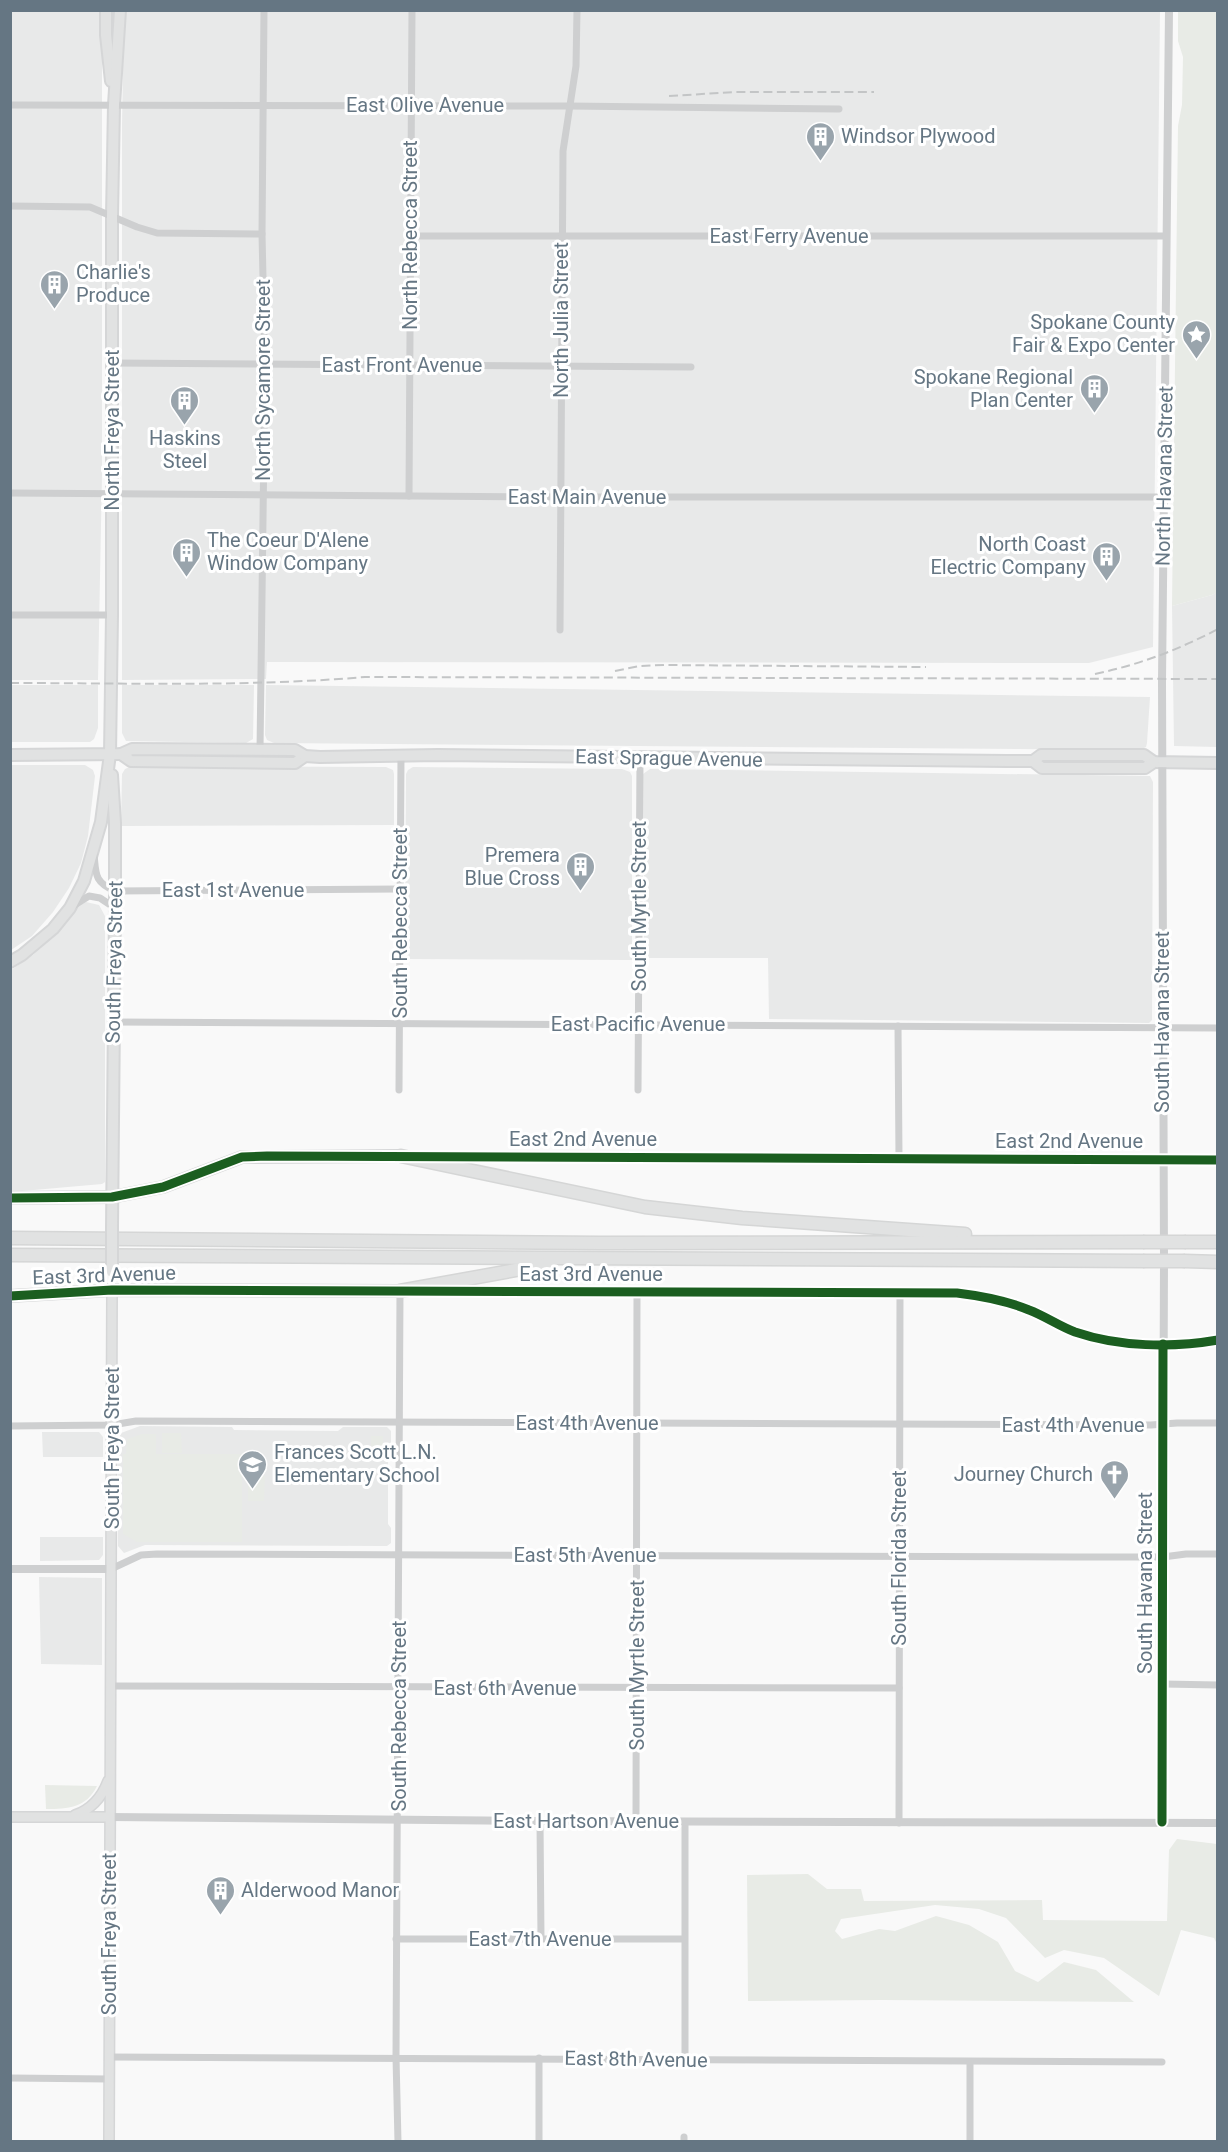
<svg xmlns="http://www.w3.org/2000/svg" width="1228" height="2152" viewBox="0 0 1228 2152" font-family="Roboto,sans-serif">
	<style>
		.built { fill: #e8e9e9 }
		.green { fill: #e8ebe6 }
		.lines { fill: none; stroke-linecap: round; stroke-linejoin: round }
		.secondary-casing { stroke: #d5d6d7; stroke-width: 12 }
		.primary-casing { stroke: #d5d6d7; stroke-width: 14 }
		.motorway-casing { stroke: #d5d6d6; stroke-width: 15 }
		.minor { stroke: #cecfd0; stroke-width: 7 }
		.tertiary { stroke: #cecfd0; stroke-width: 8 }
		.secondary { stroke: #e1e2e2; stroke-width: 9 }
		.primary { stroke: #e1e2e2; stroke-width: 10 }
		.motorway { stroke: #e1e2e2; stroke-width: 12 }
		.rail { stroke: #c3c5c6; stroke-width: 2; stroke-dasharray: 9 4.5; stroke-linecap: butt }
		.primary-bridge-casing { stroke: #d5d6d7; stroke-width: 14; stroke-linecap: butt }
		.motorway-bridge-casing { stroke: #d5d6d6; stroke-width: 15; stroke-linecap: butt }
		.primary-bridge { stroke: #e1e2e2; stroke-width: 10 }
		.motorway-bridge { stroke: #e1e2e2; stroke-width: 12 }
		.cycleway-casing { stroke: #fff; stroke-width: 13 }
		.cycleway { stroke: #1b5e20; stroke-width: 9 }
		.labels { text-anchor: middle; stroke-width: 6; stroke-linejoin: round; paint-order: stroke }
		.street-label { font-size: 20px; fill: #657683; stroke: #fff }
		.poi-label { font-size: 20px; fill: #657683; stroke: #fff; text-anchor: start }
	</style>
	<rect width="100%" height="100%" fill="#f9f9f9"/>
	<g class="built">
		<polygon points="11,11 102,11 102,474 98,680 11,680"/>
		<polygon points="124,11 1160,11 1153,647 1089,663 267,662 266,679 122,680 122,125"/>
		<polygon points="1217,592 1217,747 1174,746 1172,606 1212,595"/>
		<polygon points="11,685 98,685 98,728 94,739 90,742 11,742"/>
		<polygon points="122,685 254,685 253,739 246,743 126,741 122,733"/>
		<polygon points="266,685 1150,697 1147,743 1146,747 1140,750 274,743 267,740 265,735"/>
		<polygon points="11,765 85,765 93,770 95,776 88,836 81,863 69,888 53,912 32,936 11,950"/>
		<polygon points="132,766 386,767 393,770 394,774 394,825 121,826 122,774 125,769"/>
		<polygon points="413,767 622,769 630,772 632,776 632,960 405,959 406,774 408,770"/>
		<polygon points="650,769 1150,776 1153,782 1152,1020 1149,1023 769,1019 768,958 644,958 643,774"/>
		<polygon points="86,902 99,905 105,916 105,1182 102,1184 11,1192 11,970 33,955 52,938 78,906"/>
		<polygon points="140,1426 232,1427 234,1430 338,1431 343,1427 387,1427 391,1431 391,1450 388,1453 388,1524 391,1528 391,1543 387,1546 145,1545 124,1553 118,1546 118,1438 121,1433"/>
		<polygon points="42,1432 99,1432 103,1437 103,1457 43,1457"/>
		<polygon points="40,1537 103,1537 103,1555 99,1560 40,1561"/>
		<polygon points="39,1577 102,1578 102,1665 41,1664"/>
	</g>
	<g class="green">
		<polygon points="1178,11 1217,11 1218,592 1212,595 1172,606 1178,126 1182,105 1183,57 1178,41"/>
		<polygon points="162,1433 181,1433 182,1453 162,1453"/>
		<polygon points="142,1434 156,1434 156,1454 242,1454 242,1542 137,1542 123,1534 123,1454 126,1454 127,1439"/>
		<rect x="371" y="1436" width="12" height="21"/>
		<polygon points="248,1475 265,1476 264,1501 248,1501"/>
		<path d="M45 1785 97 1786C86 1808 68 1809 46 1809Z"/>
		<polygon points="1177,1839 1217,1844 1217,1944 1214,1938 1181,1930 1159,1996 1104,1958 1064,1950 1045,1958 1006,1918 979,1909 935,1905 841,1919 835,1931 842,1939 879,1929 895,1931 936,1916 969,1925 998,1942 1015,1971 1038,1982 1064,1962 1096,1970 1134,2002 882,2000 748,2001 747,1875 808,1874 827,1889 861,1889 864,1901 1042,1900 1043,1920 1167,1921 1169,1850"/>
	</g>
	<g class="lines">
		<defs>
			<g id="secondary">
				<path d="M75 1815C92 1809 102 1797 108 1781"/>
				<polyline points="10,1817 109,1817"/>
				<polyline points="109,2142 112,1290"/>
			</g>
			<g id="primary">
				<polyline points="106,10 106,35 111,81"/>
				<polyline points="121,754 131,761 295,763 305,756"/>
				<polyline points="10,755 121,754 132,749 295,750 305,756 320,757 438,755 1007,761 1033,761 1041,755 1144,755 1154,762 1218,763"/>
				<polyline points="1033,761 1042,768 1145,768 1154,762"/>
				<polyline points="10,962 22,955 53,929 70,908 84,881 101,822 110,754 112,615 112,216 114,105 120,10"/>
				<polyline points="10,1198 112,1197 163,1187 242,1157 401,1156"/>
				<polyline points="112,1228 115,908 115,823 112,775"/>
				<polyline points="10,1296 112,1290 400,1291"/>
			</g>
			<g id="motorway">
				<polyline points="401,1156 645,1207 742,1218 965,1234"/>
				<polyline points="10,1238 600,1243 1143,1242"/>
				<polyline points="1186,1242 1218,1242"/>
				<polyline points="10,1255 1143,1261"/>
				<polyline points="1185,1261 1218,1262"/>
				<polyline points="400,1291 549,1264"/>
			</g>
		</defs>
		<use href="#secondary" class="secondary-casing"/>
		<use href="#primary" class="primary-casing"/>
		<use href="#motorway" class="motorway-casing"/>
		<g class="minor">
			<polyline points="10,105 569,106 839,109"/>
			<polyline points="10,206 90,207 137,227 157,233 262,234"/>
			<polyline points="411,236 1166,236"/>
			<polyline points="113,363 691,367"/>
			<polyline points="10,493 561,497 1164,497"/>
			<polyline points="409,496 412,10"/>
			<polyline points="10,615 112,615"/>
			<polyline points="560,630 563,151 576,66 577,10"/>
			<polyline points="260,750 265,365 262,234 264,10"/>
			<path d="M94 854C96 874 94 882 115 891L400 889"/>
			<polyline points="73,906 89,896 100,898 115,908"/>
			<polyline points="113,1022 1218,1028"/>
			<polyline points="898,1026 899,1158"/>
			<polyline points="399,1090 401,756"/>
			<polyline points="638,1090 640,758"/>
			<polyline points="10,1426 112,1425 136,1421 1151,1425 1177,1423 1218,1423"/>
			<polyline points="111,1569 141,1555 157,1554 1073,1557 1163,1557 1186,1554 1218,1554"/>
			<polyline points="1163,1684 1218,1685"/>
			<polyline points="111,1686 899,1688"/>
			<polyline points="540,1821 541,1939"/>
			<polyline points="636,1822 637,1293"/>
			<polyline points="899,1823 900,1292"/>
			<polyline points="396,1939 684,1939"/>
			<polyline points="109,2057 1162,2062"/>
			<polyline points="539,2058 539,2142"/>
			<polyline points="685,2060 685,1822"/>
			<polyline points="970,2062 970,2142"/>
			<polyline points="10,2078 109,2079"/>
			<polyline points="398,2142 396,2057 400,1291"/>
			<polyline points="684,2142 684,2137"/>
		</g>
		<g class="tertiary">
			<polyline points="420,1156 1218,1160"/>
			<path d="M423 1291 957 1293C982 1296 1005 1300 1029 1310 1045 1316 1059 1326 1075 1332 1119 1347 1172 1348 1218 1340"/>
			<polyline points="10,1569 111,1569"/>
			<polyline points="109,1817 540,1821 1218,1823"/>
			<polyline points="1162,1822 1164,1259 1162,680 1169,10"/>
		</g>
		<use href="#secondary" class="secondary"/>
		<use href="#primary" class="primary"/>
		<use href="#motorway" class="motorway"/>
		<g class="rail">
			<polyline points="669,96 736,92 874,92"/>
			<polyline points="615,671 639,666 664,665 926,667"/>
			<path d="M1095 674C1138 665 1178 650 1218 629"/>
			<path d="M10 683C128 683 247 687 365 677L1218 679"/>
		</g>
		<defs>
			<polyline id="primary-bridge" points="112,1228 112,1272"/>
			<g id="motorway-bridge">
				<polyline points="1143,1242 1186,1242"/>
				<polyline points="1143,1261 1185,1261"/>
			</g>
		</defs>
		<use href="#primary-bridge" class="primary-bridge-casing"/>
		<use href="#motorway-bridge" class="motorway-bridge-casing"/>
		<use href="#primary-bridge" class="primary-bridge"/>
		<use href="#motorway-bridge" class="motorway-bridge"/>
		<defs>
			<g id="cycleway">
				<polyline points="10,1198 112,1197 163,1187 242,1157 267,1156 1218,1160"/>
				<path d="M10 1296 112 1290 957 1293C982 1296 1005 1300 1029 1310 1045 1316 1059 1326 1075 1332 1119 1347 1172 1348 1218 1340"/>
				<polyline points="1162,1822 1163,1344"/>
			</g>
		</defs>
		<use href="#cycleway" class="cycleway-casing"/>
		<use href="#cycleway" class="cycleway"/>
	</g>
	<defs>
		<symbol id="building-pin" viewBox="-11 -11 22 30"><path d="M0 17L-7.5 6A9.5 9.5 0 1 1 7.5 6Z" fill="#99a4ac" stroke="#fff"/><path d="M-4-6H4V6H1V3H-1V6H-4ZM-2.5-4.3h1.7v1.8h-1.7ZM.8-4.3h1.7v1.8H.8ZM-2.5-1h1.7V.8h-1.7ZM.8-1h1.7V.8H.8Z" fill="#fff"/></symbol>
		<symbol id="sight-pin" viewBox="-11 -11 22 30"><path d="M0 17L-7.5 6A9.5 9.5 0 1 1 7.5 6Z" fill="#99a4ac" stroke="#fff"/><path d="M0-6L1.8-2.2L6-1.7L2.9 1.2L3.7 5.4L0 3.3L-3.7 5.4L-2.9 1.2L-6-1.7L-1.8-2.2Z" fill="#fff"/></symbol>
		<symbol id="school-pin" viewBox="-11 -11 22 30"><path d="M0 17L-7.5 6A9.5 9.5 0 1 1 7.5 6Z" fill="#99a4ac" stroke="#fff"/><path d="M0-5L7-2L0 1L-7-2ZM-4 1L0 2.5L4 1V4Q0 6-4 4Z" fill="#fff"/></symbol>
		<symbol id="church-pin" viewBox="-11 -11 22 30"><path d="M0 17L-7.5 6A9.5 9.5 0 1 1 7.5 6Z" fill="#99a4ac" stroke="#fff"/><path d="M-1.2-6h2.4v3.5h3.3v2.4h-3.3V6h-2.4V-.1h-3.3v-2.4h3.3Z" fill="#fff"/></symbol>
	</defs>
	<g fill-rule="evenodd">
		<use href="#building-pin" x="804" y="120" width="33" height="45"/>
		<use href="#building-pin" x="38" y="268" width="33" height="45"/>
		<use href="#sight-pin" x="1180" y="318" width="33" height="45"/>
		<use href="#building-pin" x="1078" y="372" width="33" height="45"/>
		<use href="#building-pin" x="168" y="384" width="33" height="45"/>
		<use href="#building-pin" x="170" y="536" width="33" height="45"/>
		<use href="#building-pin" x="1090" y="540" width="33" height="45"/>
		<use href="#building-pin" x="564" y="850" width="33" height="45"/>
		<use href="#school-pin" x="236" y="1448" width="33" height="45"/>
		<use href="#church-pin" x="1098" y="1458" width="33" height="45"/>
		<use href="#building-pin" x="204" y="1874" width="33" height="45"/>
	</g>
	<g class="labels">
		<g class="street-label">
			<text x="425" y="112">East Olive Avenue</text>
			<text transform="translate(410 235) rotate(-90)" y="7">North Rebecca Street</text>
			<text x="789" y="243">East Ferry Avenue</text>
			<text transform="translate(561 320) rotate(-90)" y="7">North Julia Street</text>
			<text x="402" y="372">East Front Avenue</text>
			<text transform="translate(263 380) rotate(-90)" y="7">North Sycamore Street</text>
			<text transform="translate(112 430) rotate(-90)" y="7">North Freya Street</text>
			<text transform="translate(1164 476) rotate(-89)" y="7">North Havana Street</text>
			<text x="587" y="504">East Main Avenue</text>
			<text transform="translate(669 758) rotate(1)" y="7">East Sprague Avenue</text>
			<text x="233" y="897">East 1st Avenue</text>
			<text transform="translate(639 906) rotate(-90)" y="7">South Myrtle Street</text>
			<text transform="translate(400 923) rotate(-90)" y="7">South Rebecca Street</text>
			<text transform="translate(114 962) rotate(-89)" y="7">South Freya Street</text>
			<text transform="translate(1162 1022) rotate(-90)" y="7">South Havana Street</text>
			<text x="638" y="1031">East Pacific Avenue</text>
			<text x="583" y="1146">East 2nd Avenue</text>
			<text x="1069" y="1148">East 2nd Avenue</text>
			<text x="591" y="1281">East 3rd Avenue</text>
			<text transform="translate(104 1275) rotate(-2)" y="7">East 3rd Avenue</text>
			<text x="587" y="1430">East 4th Avenue</text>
			<text x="1073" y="1432">East 4th Avenue</text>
			<text transform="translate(112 1448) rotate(-90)" y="7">South Freya Street</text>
			<text x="585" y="1562">East 5th Avenue</text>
			<text transform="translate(899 1558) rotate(-90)" y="7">South Florida Street</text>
			<text transform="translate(1145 1583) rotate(-90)" y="7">South Havana Street</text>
			<text transform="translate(637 1665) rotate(-90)" y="7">South Myrtle Street</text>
			<text x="505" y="1695">East 6th Avenue</text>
			<text transform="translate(399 1716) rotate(-90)" y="7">South Rebecca Street</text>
			<text x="586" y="1828">East Hartson Avenue</text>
			<text transform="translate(109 1934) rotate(-90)" y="7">South Freya Street</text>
			<text x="540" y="1946">East 7th Avenue</text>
			<text transform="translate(636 2059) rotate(1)" y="7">East 8th Avenue</text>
		</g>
		<g class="poi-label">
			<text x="841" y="143">Windsor Plywood</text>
			<text x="76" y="279">Charlie's<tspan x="76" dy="23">Produce</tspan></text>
			<text x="1175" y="329" text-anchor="end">Spokane County<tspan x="1175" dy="23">Fair &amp; Expo Center</tspan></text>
			<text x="1073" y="384" text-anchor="end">Spokane Regional<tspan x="1073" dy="23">Plan Center</tspan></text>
			<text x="185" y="445" text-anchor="middle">Haskins<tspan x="185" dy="23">Steel</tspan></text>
			<text x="207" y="547">The Coeur D'Alene<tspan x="207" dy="23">Window Company</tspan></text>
			<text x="1086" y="551" text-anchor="end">North Coast<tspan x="1086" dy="23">Electric Company</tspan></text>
			<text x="560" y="862" text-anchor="end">Premera<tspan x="560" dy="23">Blue Cross</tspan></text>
			<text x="274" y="1459">Frances Scott L.N.<tspan x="274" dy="23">Elementary School</tspan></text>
			<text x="1093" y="1481" text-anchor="end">Journey Church</text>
			<text x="241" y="1897">Alderwood Manor</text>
		</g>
	</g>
	<rect width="1228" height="2152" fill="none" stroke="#657683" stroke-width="24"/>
</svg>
